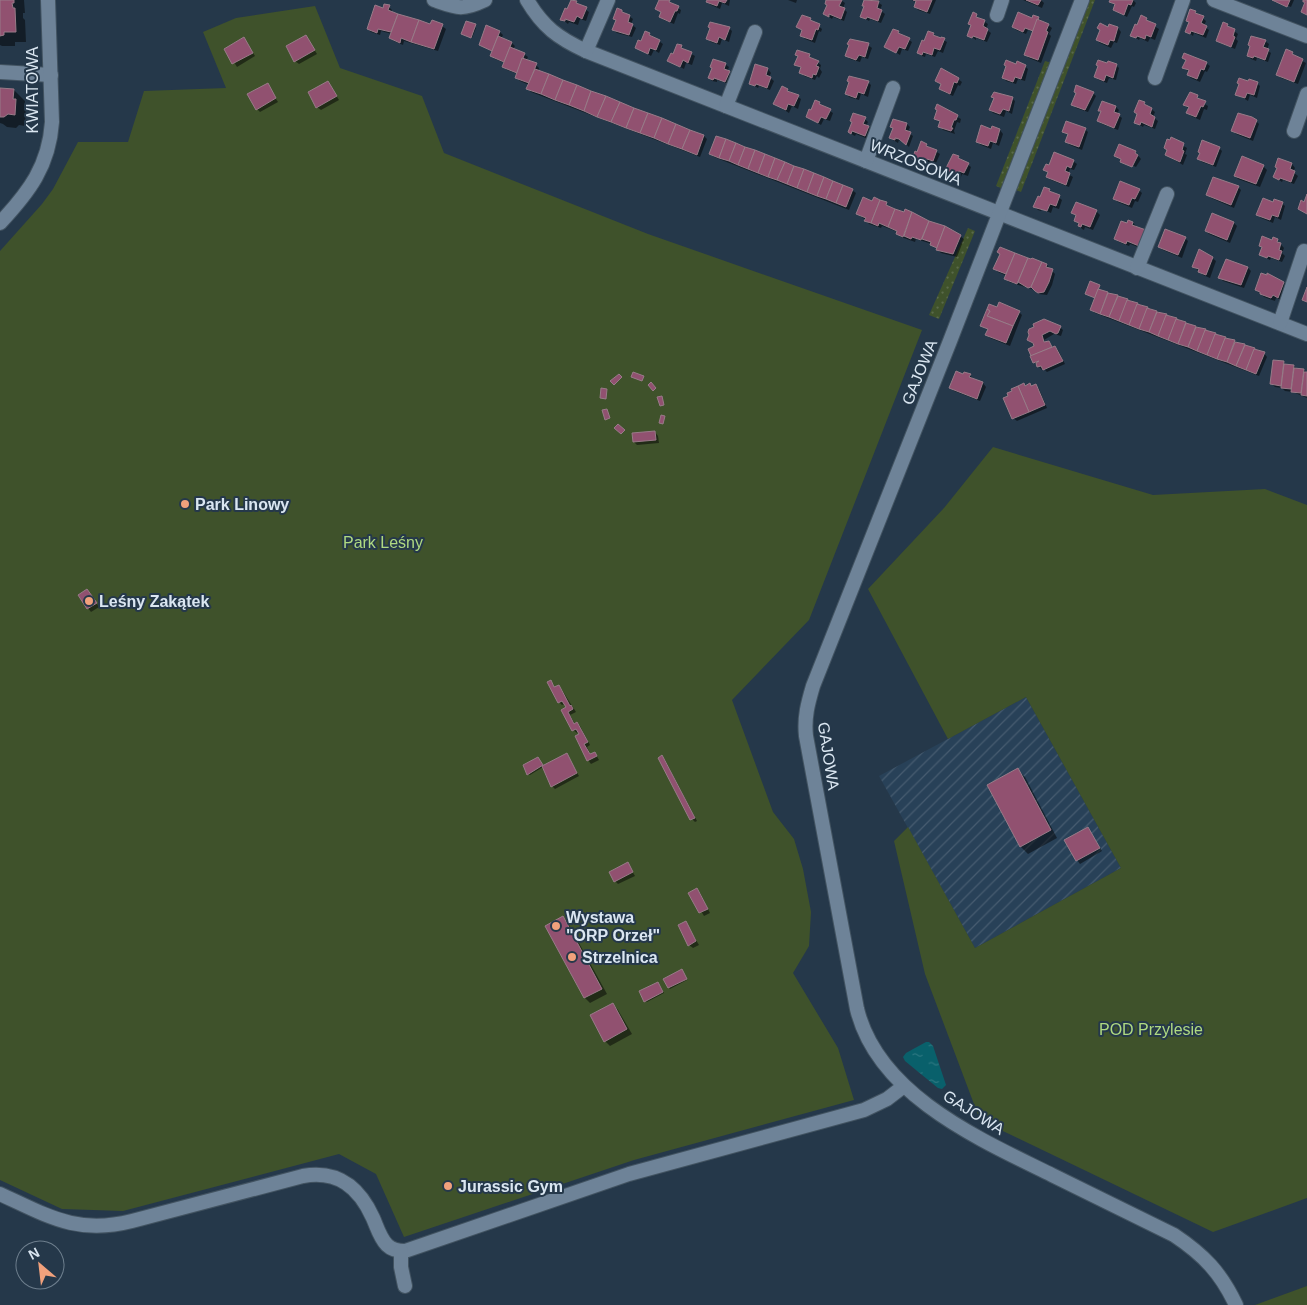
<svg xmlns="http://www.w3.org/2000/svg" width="1307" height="1305" viewBox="0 0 1307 1305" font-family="Arial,sans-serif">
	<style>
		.industrial { fill: url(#industrial-furrows) }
		.grass { fill: url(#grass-dots) }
		.green { fill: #3f522b }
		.water { fill: url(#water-ripples) }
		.shadow { fill: #0007 }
		.building { fill: #915170; stroke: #987b88 }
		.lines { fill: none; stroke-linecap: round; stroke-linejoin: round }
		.minor-casing { stroke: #425361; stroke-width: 16 }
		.minor { stroke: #6e8398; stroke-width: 14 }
		.poi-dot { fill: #f1a17c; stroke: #25384a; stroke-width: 2 }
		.labels { text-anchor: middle; stroke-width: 4; stroke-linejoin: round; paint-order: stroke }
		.street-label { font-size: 16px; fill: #dae6f1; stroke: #25384a }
		.poi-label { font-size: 16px; font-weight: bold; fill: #dae6f1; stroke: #25384a; text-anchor: start }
		.park-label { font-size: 16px; fill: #afd981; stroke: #25384a }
	</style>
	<defs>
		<pattern id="industrial-furrows" width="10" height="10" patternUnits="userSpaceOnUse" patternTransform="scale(1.25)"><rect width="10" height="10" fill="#284158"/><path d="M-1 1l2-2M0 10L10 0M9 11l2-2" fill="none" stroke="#475c70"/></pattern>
		<pattern id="grass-dots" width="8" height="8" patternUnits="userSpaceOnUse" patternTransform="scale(1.25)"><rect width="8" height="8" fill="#3f522b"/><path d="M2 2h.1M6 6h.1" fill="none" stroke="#5a6b4a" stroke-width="1.8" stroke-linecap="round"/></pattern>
		<pattern id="water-ripples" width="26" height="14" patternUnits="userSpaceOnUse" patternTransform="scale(1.25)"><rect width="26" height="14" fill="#09606b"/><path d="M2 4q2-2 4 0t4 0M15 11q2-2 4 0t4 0" fill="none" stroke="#2c7781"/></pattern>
	</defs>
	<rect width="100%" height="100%" fill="#25384a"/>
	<polygon class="industrial" points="1026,697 1121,868 975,948 879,776"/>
	<g class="grass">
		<polygon points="1090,0 1095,0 1021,192 1016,190"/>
		<polygon points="1045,61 1052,63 1001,188 996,186"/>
		<polygon points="968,228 975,231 939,319 929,315"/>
	</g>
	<g class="green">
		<polygon points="315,6 340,68 422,96 444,153 648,234 922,330 809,620 732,700 773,812 794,839 803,869 811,912 809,946 793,973 838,1048 854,1100 634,1160 404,1237 376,1174 339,1154 123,1211 62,1209 0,1180 0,251 42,204 53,189 78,142 128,142 144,91 226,88 203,32 236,18"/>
		<polygon points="993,447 1153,495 1265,489 1307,505 1307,1198 1213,1232 980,1120 925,974 894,841 908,827 975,948 1121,868 1026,697 948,739 868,589 944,508"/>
		<polygon points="1307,1286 1307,1305 1255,1305"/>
	</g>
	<polygon class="water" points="926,1042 929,1042 933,1046 946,1085 942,1089 938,1088 905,1061 903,1057 906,1053"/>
	<g class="shadow">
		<polygon points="0,0 24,0 25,13 23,13 23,18 25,20 26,42 15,42 15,46 2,46 0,45"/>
		<polygon points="572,0 589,12 586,21 580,19 578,25 569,22 568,24 562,19 568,11"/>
		<polygon points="661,0 666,0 681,10 680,14 678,13 674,24 664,20 661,17 662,13 657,9"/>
		<polygon points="708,0 730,0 729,6 722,3 720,9 711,5 707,2"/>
		<polygon points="788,0 797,0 796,3"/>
		<polygon points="828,0 841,0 845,3 843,8 847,12 844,21 833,17 832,19 825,14 828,5"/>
		<polygon points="865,0 874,0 882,5 880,10 885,14 881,23 870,19 869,21 861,16 865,7 863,5"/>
		<polygon points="912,0 936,0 930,14 918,10 915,6 917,3"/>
		<polygon points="1023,0 1041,0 1044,3 1042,8"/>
		<polygon points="1111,0 1133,0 1136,3 1134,7 1132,6 1127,17 1114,10 1116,6 1110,1"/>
		<polygon points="1274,0 1294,0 1291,7 1276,1 1276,3"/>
		<polygon points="389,7 392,10 391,13 404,18 431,26 442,26 446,29 438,51 404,41 403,45 394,41 390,38 392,34 381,31 380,35 371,32 368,29"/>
		<polygon points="622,11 633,19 631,24 636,28 632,37 617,33 613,30 617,21 614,19"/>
		<polygon points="1195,12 1206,21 1204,26 1209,30 1206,38 1194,33 1193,36 1187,31 1190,24 1187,21"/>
		<polygon points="973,14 988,24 986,29 991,33 987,42 976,38 976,40 969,35 972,26 970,24"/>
		<polygon points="1038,18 1052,28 1049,34 1051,36 1041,63 1029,58 1026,55 1034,32 1028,30 1026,34 1016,30 1013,27"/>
		<polygon points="810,19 822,29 821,32 819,31 815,43 805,39 802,35 803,31 798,27"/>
		<polygon points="1146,19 1149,23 1159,29 1155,40 1150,38 1148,42 1140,38 1139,40 1132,35"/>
		<polygon points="466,23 476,28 472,38 464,35"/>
		<polygon points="1224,23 1238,34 1236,39 1238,41 1235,49 1220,43 1217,40"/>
		<polygon points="1110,26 1118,28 1121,32 1117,43 1114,42 1111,48 1100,43 1097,40"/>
		<polygon points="729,28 732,31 729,42 722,39 720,45 711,42 707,38"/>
		<polygon points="500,32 503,35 501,39 512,43 515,46 513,49 524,54 528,57 526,61 536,65 539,68 538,72 704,136 707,139 700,157 531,92 528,88 529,85 520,81 516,78 518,74 507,70 504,67 505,63 495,59 492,56 493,52 480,44"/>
		<polygon points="898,32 912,42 908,51 902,49 900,55 886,46"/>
		<polygon points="649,34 663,44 659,53 654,50 651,56 637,48"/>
		<polygon points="933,34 947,42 943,53 938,51 935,57 926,54 925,57 922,56 919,53 925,42"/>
		<polygon points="306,36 317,54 299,64 295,61"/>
		<polygon points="244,39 255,56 237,67 226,49"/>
		<polygon points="1265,41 1269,44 1267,50 1271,53 1268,62 1257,58 1256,61 1251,59 1248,56"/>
		<polygon points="868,45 872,48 868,59 862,57 860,62 850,59 847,56"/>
		<polygon points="681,46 684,50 695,56 692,65 686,63 684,69 669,61"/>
		<polygon points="1292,53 1295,57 1306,63 1298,84 1281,78 1278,75"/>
		<polygon points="809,56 821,65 820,69 822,72 819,78 817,76 815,80 804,76 800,72 802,69 796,64"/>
		<polygon points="1183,58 1206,63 1210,66 1207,72 1205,71 1200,82 1191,78 1188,75 1189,72 1184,68 1187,61"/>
		<polygon points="725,64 729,67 727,72 732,76 729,84 717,80 717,82 712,81 709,77"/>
		<polygon points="1116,65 1119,68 1116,80 1109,78 1107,83 1099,80 1095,77"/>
		<polygon points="756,66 768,69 771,73 769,77 774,81 770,90 759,86 758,88 751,84"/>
		<polygon points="1017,66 1025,66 1028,69 1025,81 1018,79 1016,84 1006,81 1003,77"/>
		<polygon points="958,79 962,82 960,86 958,85 953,96 944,92 940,89 942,85 936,81"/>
		<polygon points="328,82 339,100 321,110 317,107"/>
		<polygon points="868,82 871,85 868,97 861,94 859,100 849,97 846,93 850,83"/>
		<polygon points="1257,83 1260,86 1257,98 1250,95 1248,101 1237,94"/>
		<polygon points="267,85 278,102 260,112 257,109"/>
		<polygon points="0,89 14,90 25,101 24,109 26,112 25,126 19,125 16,128 7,127 3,124 0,123"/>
		<polygon points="787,90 801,99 798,109 792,106 789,113 775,104"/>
		<polygon points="1093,93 1096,96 1088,112 1076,108 1073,104"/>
		<polygon points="1197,96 1200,101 1208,106 1207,110 1204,109 1200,120 1191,116 1188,113 1189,109 1185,105"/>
		<polygon points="993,97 1012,98 1015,101 1012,114 1006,111 1004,117 993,113 990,110 995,99"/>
		<polygon points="816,102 833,113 830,121 824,119 821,125 807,117 812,112"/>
		<polygon points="1144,103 1155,112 1153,117 1158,121 1155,129 1144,125 1143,127 1135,122"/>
		<polygon points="938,106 961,119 960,123 957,122 954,131 955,134 943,130 940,126 941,123 935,118"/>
		<polygon points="1116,107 1119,110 1117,114 1122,118 1118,130 1102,124 1098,121 1102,112 1100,110"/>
		<polygon points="865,119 868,122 866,126 872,130 868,139 856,134 855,136 853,135 849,132 853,123 851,121"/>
		<polygon points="1256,121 1259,124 1253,141 1236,134 1233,131"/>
		<polygon points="907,124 910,127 908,132 913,136 909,147 904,142 899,140 898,143 890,138 894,129 892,127"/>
		<polygon points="1085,129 1088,132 1082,150 1070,145 1067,142 1069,135 1063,131"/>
		<polygon points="1000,130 1003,134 999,146 993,143 991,149 981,145 978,142 992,131"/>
		<polygon points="1172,139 1187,148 1185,154 1187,155 1183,165 1166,155 1168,151 1165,148"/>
		<polygon points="926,145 940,154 936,163 931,161 928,167 920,164 913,158"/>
		<polygon points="1219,148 1222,151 1216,167 1202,162 1199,159"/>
		<polygon points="1135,152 1141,159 1136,167 1124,162 1124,164 1122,161 1116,156"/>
		<polygon points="710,154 852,190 856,193 849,210 714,157"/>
		<polygon points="958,157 971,167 968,176 962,174 960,180 946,171"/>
		<polygon points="1279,160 1292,164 1295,168 1293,172 1298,176 1294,184 1283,180 1282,182 1275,177 1278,169"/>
		<polygon points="1073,161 1077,164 1074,170 1070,169 1068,174 1073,177 1069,187 1051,180 1048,177 1049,174 1045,170"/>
		<polygon points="1263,166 1267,170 1260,187 1238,179 1235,176"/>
		<polygon points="1238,187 1241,190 1234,208 1211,198 1208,195"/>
		<polygon points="1049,190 1062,200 1059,209 1053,207 1051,213 1042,209 1041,211 1038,210 1035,207"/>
		<polygon points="1139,190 1142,193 1138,202 1135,201 1132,208 1118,202 1114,199"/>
		<polygon points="873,202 886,204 890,207 905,214 906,211 912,213 923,219 952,230 964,239 957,257 941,253 932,244 916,239 915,242 901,237 898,232 882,226 881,228 869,224 866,220 857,214"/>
		<polygon points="1274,203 1282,203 1285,206 1281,220 1275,217 1273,223 1261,218 1258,215"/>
		<polygon points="1096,211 1100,215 1093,230 1085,227 1084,230 1082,229 1076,221 1076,216 1073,213"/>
		<polygon points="1133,223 1136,226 1143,249 1130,244 1129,246 1119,242 1116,239 1128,225"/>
		<polygon points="1234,223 1237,226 1230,243 1209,234 1206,231"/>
		<polygon points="1185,238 1188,241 1182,258 1163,250 1159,247"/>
		<polygon points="1277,240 1284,248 1282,253 1285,256 1282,262 1271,258 1270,260 1261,255 1263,249 1260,246"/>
		<polygon points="1000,248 1047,265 1055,274 1052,285 1047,295 1039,294 1035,290 1009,282 1006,279 1007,276 998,272 995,269 1001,254"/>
		<polygon points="1199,250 1206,253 1216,261 1210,278 1203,275 1193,266"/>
		<polygon points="1248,268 1251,271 1244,288 1223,281 1220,278"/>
		<polygon points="1284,283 1287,286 1282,300 1276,298 1275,301 1264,297 1256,290"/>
		<polygon points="1090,284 1099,287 1099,291 1118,296 1264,353 1267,357 1259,376 1095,313 1091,310 1096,298 1086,294"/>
		<polygon points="1019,312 1022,315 1010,346 990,338 987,335 989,330 982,326"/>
		<polygon points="1060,327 1063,330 1061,336 1054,334 1044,340 1045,343 1049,342 1053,348 1055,347 1058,350 1065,364 1047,372 1044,369 1042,370 1034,362 1036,347 1028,340 1030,335"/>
		<polygon points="1283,362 1287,366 1294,366 1297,369 1304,370 1307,373 1307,398 1293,392 1285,391 1282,388 1275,387 1272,384"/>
		<polygon points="970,375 973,379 983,383 986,387 980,401 954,391 951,388"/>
		<polygon points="1036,386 1039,389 1047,408 1017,421 1013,418 1010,397 1025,387 1032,387"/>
		<polygon points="655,432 658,436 659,443 637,445 634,442"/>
		<polygon points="90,593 99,607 91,612 88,608"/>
		<polygon points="550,682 555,688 559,686 562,690 576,712 570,715 575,724 577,723 580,726 590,745 587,747 591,755 595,753 599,760 591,764 588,760 581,734 579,732 577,733 573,730 563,710 567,708 565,704 562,705 559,702"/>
		<polygon points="566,754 579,776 555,789 552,786 543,767 530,775 528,774 539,760 543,767"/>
		<polygon points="662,757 665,760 697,821 695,822 692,819"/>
		<polygon points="1017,770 1025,777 1057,838 1028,854 1021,847 988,786"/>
		<polygon points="1088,828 1102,851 1080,864 1077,860"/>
		<polygon points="628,864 635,876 618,884 615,881"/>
		<polygon points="690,893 700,893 710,913 704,916"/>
		<polygon points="563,917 568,923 607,994 590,1003 585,998 547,926"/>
		<polygon points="685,922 699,945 693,948 689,945"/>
		<polygon points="683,972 687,980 670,989 669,988"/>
		<polygon points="659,984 664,993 647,1002 645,1001"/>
		<polygon points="613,1004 618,1010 632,1034 610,1046 605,1041"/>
	</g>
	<g class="building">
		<polygon points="0,0 14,0 14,3 12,3 13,8 15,8 16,32 4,32 4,35 0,36"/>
		<polygon points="571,0 577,1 576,3 587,7 582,19 577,16 574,22 565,19 565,21 560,20 565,8 567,9"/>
		<polygon points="659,0 670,0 669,2 679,6 677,11 675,11 670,22 659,17 661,12 655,9"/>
		<polygon points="707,0 727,0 725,3 719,1 717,6 706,2"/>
		<polygon points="826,0 842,0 839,6 845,8 841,19 829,14 829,17 823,14 827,5 825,4"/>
		<polygon points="864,0 879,1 877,8 882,10 878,21 867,17 866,19 860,17 864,6 862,6"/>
		<polygon points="913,0 932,0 927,12 914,7 916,1"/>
		<polygon points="1026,0 1041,0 1038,5"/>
		<polygon points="1110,0 1133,0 1131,5 1128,4 1124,15 1113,10 1115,4 1109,2"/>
		<polygon points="1272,0 1290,0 1287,7"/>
		<polygon points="1303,0 1307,0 1307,15 1301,12 1305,2 1303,2"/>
		<polygon points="384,4 390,5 388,10 398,14 391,32 378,29 377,33 367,29 375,5 383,8"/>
		<polygon points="617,8 622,10 622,12 630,15 628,22 633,24 629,35 612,30 616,20 613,19"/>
		<polygon points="1190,9 1196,11 1195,13 1204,16 1201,23 1207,26 1203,35 1191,31 1190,34 1185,32 1189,22 1186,21"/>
		<polygon points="973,12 977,14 976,17 985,20 983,26 988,29 984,40 973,36 972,38 967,36 971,25 968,24"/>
		<polygon points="1018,12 1032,18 1033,15 1039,17 1033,31 1025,28 1023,32 1012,27"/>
		<polygon points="398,14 419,20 411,42 401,38 400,43 389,38"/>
		<polygon points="802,15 811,18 810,20 820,24 818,30 816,29 812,40 800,36 802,30 796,27"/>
		<polygon points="1141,15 1147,18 1146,20 1156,24 1151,37 1146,35 1145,39 1137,36 1136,38 1130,36 1135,24 1137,25"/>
		<polygon points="1037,19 1049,24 1046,31 1048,32 1038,60 1024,55"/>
		<polygon points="419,20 430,24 432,20 443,24 434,49 411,42"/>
		<polygon points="466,21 476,24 471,38 461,34"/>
		<polygon points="710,22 730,27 725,40 719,37 717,43 706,39 710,28 708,27"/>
		<polygon points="1223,22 1228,24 1227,26 1235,29 1233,36 1235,37 1231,47 1216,41"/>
		<polygon points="1100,23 1108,27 1109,24 1118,27 1114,41 1110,40 1108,45 1096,40 1100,30 1097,28"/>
		<polygon points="486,25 500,31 492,51 479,45"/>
		<polygon points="893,29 899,31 898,33 910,38 905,49 899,47 896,53 884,47"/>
		<polygon points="645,31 650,33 649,35 660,40 656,50 650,48 648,54 635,48 638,40 641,41"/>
		<polygon points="928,31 934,33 933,35 941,38 941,37 945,38 940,50 934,48 932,55 923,52 922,55 917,53 922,40 924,41"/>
		<polygon points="306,35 315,50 294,62 286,46"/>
		<polygon points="498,36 512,42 504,62 490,56"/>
		<polygon points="1251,36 1266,40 1263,47 1269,49 1265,60 1254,56 1253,58 1247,56 1250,46 1248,45"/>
		<polygon points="244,37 253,53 232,64 224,49"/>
		<polygon points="850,39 869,43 865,57 859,55 856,60 845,56 849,45 847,44"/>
		<polygon points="677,44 682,45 681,48 692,52 688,63 683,60 680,67 667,61 671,53 673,54"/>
		<polygon points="510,47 525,53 517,73 502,67"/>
		<polygon points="1286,49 1293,52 1292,54 1303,59 1294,82 1276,75"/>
		<polygon points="797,50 810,54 809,57 819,61 816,66 819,67 816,75 813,74 812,78 799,73 801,67 794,65 798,56 795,55"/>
		<polygon points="1184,53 1207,62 1204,70 1201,69 1197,79 1187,75 1189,70 1182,68 1186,60 1182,58"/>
		<polygon points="522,58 537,63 529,83 515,78"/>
		<polygon points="713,59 726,63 724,69 730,71 725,82 714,78 713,80 708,78 712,68 710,67"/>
		<polygon points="1006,60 1016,64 1017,61 1026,65 1021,79 1015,77 1013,82 1002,78 1006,66 1004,65"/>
		<polygon points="1098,60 1107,63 1108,61 1117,64 1113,78 1106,75 1104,81 1094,77 1098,66 1096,65"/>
		<polygon points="755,64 768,68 766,75 771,77 767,88 756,84 755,86 749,84"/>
		<polygon points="941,68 959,78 957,83 954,82 950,94 939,89 941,84 935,81"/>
		<polygon points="535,69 549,74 541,94 526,89"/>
		<polygon points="549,74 563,80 555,100 541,94"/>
		<polygon points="849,76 869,81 864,94 858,92 856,98 845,94 849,82 847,81"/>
		<polygon points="1239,78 1248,81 1249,79 1258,82 1254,95 1247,93 1245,98 1235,95 1239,84 1237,83"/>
		<polygon points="563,80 577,85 569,105 555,100"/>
		<polygon points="328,81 337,96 316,108 308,92"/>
		<polygon points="268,83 276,98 256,110 247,94"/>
		<polygon points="577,85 591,91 584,111 569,105"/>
		<polygon points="1076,85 1094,92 1085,110 1071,105 1076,93 1074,92"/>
		<polygon points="782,86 788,89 787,91 799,95 794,106 788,104 786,110 773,104"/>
		<polygon points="0,88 14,89 13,99 16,99 15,115 8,114 4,117 0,117"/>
		<polygon points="591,91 606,96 597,117 584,111"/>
		<polygon points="994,92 1013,97 1009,111 1003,109 1000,114 989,110 994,98 991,97"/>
		<polygon points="1190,92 1198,95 1197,98 1206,101 1203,107 1201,106 1196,117 1186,113 1189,107 1183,105"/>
		<polygon points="606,96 620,102 611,122 597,117"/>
		<polygon points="815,100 820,102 819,104 831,109 826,119 821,117 818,123 806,117 809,109 811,110"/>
		<polygon points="1139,100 1145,102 1144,104 1152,108 1150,114 1155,117 1152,127 1141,122 1140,125 1134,123 1137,114 1134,112"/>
		<polygon points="1102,101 1116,106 1114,112 1120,114 1114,128 1097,121 1101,111 1098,111"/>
		<polygon points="620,102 634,108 626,128 611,122"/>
		<polygon points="937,104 958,115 956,120 954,120 951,128 953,128 951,131 938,127 940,121 934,119 937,110 935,109"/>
		<polygon points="634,108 648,113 640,133 626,128"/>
		<polygon points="648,113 662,118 654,138 640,133"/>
		<polygon points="853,113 866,117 863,124 869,126 865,136 852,131 851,134 848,132 852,122 850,121"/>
		<polygon points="1238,113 1252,117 1257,120 1250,138 1231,131"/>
		<polygon points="662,118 676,124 668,144 654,138"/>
		<polygon points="893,119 907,123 905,130 911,132 906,145 899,139 895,138 895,140 889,138 893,128 890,127"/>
		<polygon points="1066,121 1086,128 1079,147 1065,142 1068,134 1062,132"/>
		<polygon points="676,124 690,130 682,149 668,144"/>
		<polygon points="981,125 991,129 992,126 1000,129 996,143 990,141 988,146 976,142"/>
		<polygon points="690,130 704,135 697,155 682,149"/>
		<polygon points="716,136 726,139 719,158 709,154"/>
		<polygon points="1171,137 1184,143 1182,150 1184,151 1180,162 1165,155 1167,150 1164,148 1167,139 1170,140"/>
		<polygon points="726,139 736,143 729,161 719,158"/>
		<polygon points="1202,140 1220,147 1213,165 1197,159 1200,153 1198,152"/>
		<polygon points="921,141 927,144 926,146 937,150 933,161 927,159 925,165 912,159 915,151 917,152"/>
		<polygon points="736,143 745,147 738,165 729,161"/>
		<polygon points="1119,144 1136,151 1135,153 1138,155 1132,167 1120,162 1121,159 1114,156"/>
		<polygon points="745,147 755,150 748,169 738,165"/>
		<polygon points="755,150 765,154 758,173 748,169"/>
		<polygon points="1054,152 1074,160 1071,168 1067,166 1065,171 1070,173 1066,185 1046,177 1048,172 1043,170 1046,164 1049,165"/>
		<polygon points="765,154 775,158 768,177 758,173"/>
		<polygon points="953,154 959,156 958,158 969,163 964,173 959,171 957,178 944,172"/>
		<polygon points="1242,156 1264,165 1256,184 1234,176"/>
		<polygon points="775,158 785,162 777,180 768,177"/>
		<polygon points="1278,158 1292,163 1290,169 1295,171 1291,182 1280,178 1279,180 1273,177 1277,168 1275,167"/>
		<polygon points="785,162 794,166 787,184 777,180"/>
		<polygon points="794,166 804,169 797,188 787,184"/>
		<polygon points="804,169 814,173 807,192 797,188"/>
		<polygon points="814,173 824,177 817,196 807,192"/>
		<polygon points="824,177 833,181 826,199 817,196"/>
		<polygon points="1213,177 1239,186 1231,205 1206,195"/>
		<polygon points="833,181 843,185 836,203 826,199"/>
		<polygon points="1120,181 1140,189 1135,199 1132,198 1129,205 1113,199"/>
		<polygon points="843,185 853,189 846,207 836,203"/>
		<polygon points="1044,187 1050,189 1049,191 1060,195 1056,206 1050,204 1047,211 1033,207 1038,196 1040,197"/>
		<polygon points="1307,194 1307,214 1298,209 1301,200 1304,202"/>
		<polygon points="863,197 872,201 874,197 880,200 871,223 864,221 866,218 856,214"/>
		<polygon points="1263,198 1273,202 1274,199 1283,202 1278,217 1272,215 1270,220 1256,215"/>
		<polygon points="880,200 887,202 886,205 895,209 888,227 879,223 878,226 871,223"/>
		<polygon points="1076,202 1097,210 1090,227 1082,224 1081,227 1078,226 1079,223 1074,221 1076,215 1071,213"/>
		<polygon points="895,209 904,212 905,209 912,212 903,237 896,234 897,231 888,227"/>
		<polygon points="912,212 929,221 921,240 912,237 911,239 904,236"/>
		<polygon points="1212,213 1234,222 1227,240 1205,231"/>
		<polygon points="1128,220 1133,222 1132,225 1146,230 1139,246 1127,241 1126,244 1114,239 1121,221 1127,223"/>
		<polygon points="929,221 945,226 937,248 930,245 931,242 922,239"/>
		<polygon points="945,226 961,235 953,254 936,250"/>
		<polygon points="1165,229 1186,237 1178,255 1158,247"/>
		<polygon points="1262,236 1272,240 1273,237 1278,239 1277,242 1281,243 1279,250 1282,251 1279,260 1268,256 1267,258 1259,255 1262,247 1259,246"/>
		<polygon points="1000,247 1015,253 1006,274 993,269 1000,254 997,252"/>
		<polygon points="1199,249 1213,257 1206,275 1198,272 1199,269 1192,267"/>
		<polygon points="1015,253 1028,258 1017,284 1004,279"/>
		<polygon points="1028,258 1031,259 1032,258 1042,262 1031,287 1028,288 1018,282"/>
		<polygon points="1226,259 1248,267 1241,285 1218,278"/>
		<polygon points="1042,262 1047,264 1046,267 1053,269 1049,282 1044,292 1038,293 1035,291 1031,287"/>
		<polygon points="1261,273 1267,275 1267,273 1284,282 1278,298 1273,295 1271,298 1260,294 1260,292 1255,290"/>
		<polygon points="1090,281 1100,285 1095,298 1085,294"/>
		<polygon points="1307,287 1307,302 1302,300"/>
		<polygon points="1098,289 1108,292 1100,314 1090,310"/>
		<polygon points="1108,293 1118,295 1109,317 1100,314"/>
		<polygon points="1118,296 1128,299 1119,321 1109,317"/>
		<polygon points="1127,300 1138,303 1129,325 1119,321"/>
		<polygon points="999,302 1020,311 1013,326 987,316 990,311 987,309 989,304 997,307"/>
		<polygon points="1137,304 1148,307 1139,329 1129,325"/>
		<polygon points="1147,308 1157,311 1149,332 1139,329"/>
		<polygon points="987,309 990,311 987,316 1013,326 1006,343 985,335 988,329 980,326"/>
		<polygon points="1157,312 1167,314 1158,336 1149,332"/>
		<polygon points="1166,315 1177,318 1168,340 1158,336"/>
		<polygon points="1044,319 1061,326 1058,333 1056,334 1050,331 1042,335 1044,342 1049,341 1052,347 1031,356 1028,349 1034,346 1033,343 1027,340 1029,335 1028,332 1029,329 1034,327 1033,324"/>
		<polygon points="1176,319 1186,322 1178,344 1168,340"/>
		<polygon points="1186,323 1196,326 1188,347 1178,344"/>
		<polygon points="1196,327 1206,329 1197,351 1188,347"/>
		<polygon points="1205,330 1216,333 1207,355 1197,351"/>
		<polygon points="1215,334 1226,337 1217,359 1207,355"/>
		<polygon points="1225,338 1235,340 1227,362 1217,359"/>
		<polygon points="1235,342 1245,344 1236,366 1227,362"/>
		<polygon points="1245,345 1255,348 1246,370 1236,366"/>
		<polygon points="1055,346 1063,361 1043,370 1041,366 1037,367 1036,363 1039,361 1033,363 1030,356"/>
		<polygon points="1254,349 1265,352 1256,374 1246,370"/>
		<polygon points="1273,360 1284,361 1281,386 1270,384"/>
		<polygon points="1284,364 1294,365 1291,389 1281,388"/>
		<polygon points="1294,368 1304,369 1301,393 1291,392"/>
		<polygon points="956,371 963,374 964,372 971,374 969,377 983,382 977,399 949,388"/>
		<polygon points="633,372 644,376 642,381 631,377"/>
		<polygon points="1304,372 1307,372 1307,396 1301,395"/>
		<polygon points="619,374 622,377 614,385 610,381"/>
		<polygon points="651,382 656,388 653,391 648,385"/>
		<polygon points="1024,383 1025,386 1030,383 1031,386 1036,384 1045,405 1029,412 1018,386"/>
		<polygon points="1018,386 1029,412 1012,419 1003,398 1008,396 1007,393 1012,391 1011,389"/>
		<polygon points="601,388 607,389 606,399 600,398"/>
		<polygon points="662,396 664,405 660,406 657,397"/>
		<polygon points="607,409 610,418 605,420 602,410"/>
		<polygon points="661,415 665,416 663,424 659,423"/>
		<polygon points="618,424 625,430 621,434 614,428"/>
		<polygon points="655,431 656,440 633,442 632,433"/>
		<polygon points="87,589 97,603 87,609 78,595"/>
		<polygon points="551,680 554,687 559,685 570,706 571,705 573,709 568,712 574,724 577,722 588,742 584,744 590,754 595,752 597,756 587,761 575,736 579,734 576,729 572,731 561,710 566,707 562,701 558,703 547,682"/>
		<polygon points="567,753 577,773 551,787 542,766"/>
		<polygon points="662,755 695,818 690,820 658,758"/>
		<polygon points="538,757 543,765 527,775 523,765"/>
		<polygon points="1018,768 1051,830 1020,847 987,785"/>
		<polygon points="1088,827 1100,848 1076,861 1064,840"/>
		<polygon points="628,862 633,872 614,882 609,872"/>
		<polygon points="697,888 708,909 699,913 688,893"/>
		<polygon points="563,916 602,989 584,998 545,926"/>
		<polygon points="686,921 696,941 688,946 678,925"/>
		<polygon points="682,969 687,979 668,988 663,979"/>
		<polygon points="658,982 663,992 644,1002 639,991"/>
		<polygon points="613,1003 627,1029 604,1042 590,1015"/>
	</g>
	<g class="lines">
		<defs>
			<g id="minor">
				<path d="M434 0C457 8 462 11 485 0"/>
				<path d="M527 0C543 27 558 38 586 51L1307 334"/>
				<path d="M1082 0 950 341 813 686C808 703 804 717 806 736L857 1009C878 1095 979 1139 1052 1175 1093 1195 1133 1215 1174 1235 1204 1255 1221 1273 1236 1305"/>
				<polyline points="1214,0 1307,36"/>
				<polyline points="997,15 1002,0"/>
				<polyline points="586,51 608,0"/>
				<polyline points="0,72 51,75"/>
				<polyline points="1155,78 1183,0"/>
				<polyline points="726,106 755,32"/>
				<polyline points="1294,131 1307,94"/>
				<polyline points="866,161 893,88"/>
				<path d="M0 223C29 192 49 166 52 122L48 0"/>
				<polyline points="1137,268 1167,194"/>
				<polyline points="1280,323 1304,251"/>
				<path d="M0 1194C48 1216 77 1235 132 1221L303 1176C338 1170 359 1187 373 1218 377 1227 380 1238 387 1245 392 1250 398 1251 405 1251L629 1174 864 1110 887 1099 904 1086"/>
				<polyline points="401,1251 401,1267 405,1286"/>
			</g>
		</defs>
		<use href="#minor" class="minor-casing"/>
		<use href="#minor" class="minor"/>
	</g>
	<g class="poi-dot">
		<circle cx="185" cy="504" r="5"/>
		<circle cx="89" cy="601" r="5"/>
		<circle cx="556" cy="926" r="5"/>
		<circle cx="572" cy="957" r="5"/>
		<circle cx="448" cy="1186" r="5"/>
	</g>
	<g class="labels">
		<g class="street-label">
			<text transform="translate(32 90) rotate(-90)" y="6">KWIATOWA</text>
			<text transform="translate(916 162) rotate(22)" y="6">WRZOSOWA</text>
			<text transform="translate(919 372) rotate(-68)" y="6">GAJOWA</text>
			<text transform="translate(829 756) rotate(81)" y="6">GAJOWA</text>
			<text transform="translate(974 1112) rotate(32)" y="6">GAJOWA</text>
		</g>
		<g class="poi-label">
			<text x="195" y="510">Park Linowy</text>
			<text x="99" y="607">Leśny Zakątek</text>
			<text x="566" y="923">Wystawa<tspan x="566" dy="18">"ORP Orzeł"</tspan></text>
			<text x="582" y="963">Strzelnica</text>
			<text x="458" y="1192">Jurassic Gym</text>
		</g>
		<g class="park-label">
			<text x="383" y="548">Park Leśny</text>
			<text x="1151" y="1035">POD Przylesie</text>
		</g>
	</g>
	<g transform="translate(40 1265) rotate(332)"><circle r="24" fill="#25384a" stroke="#6d7e8d"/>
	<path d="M0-4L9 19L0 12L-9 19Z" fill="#f1a17c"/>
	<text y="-8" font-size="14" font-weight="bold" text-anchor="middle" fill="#dae6f1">N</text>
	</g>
</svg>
